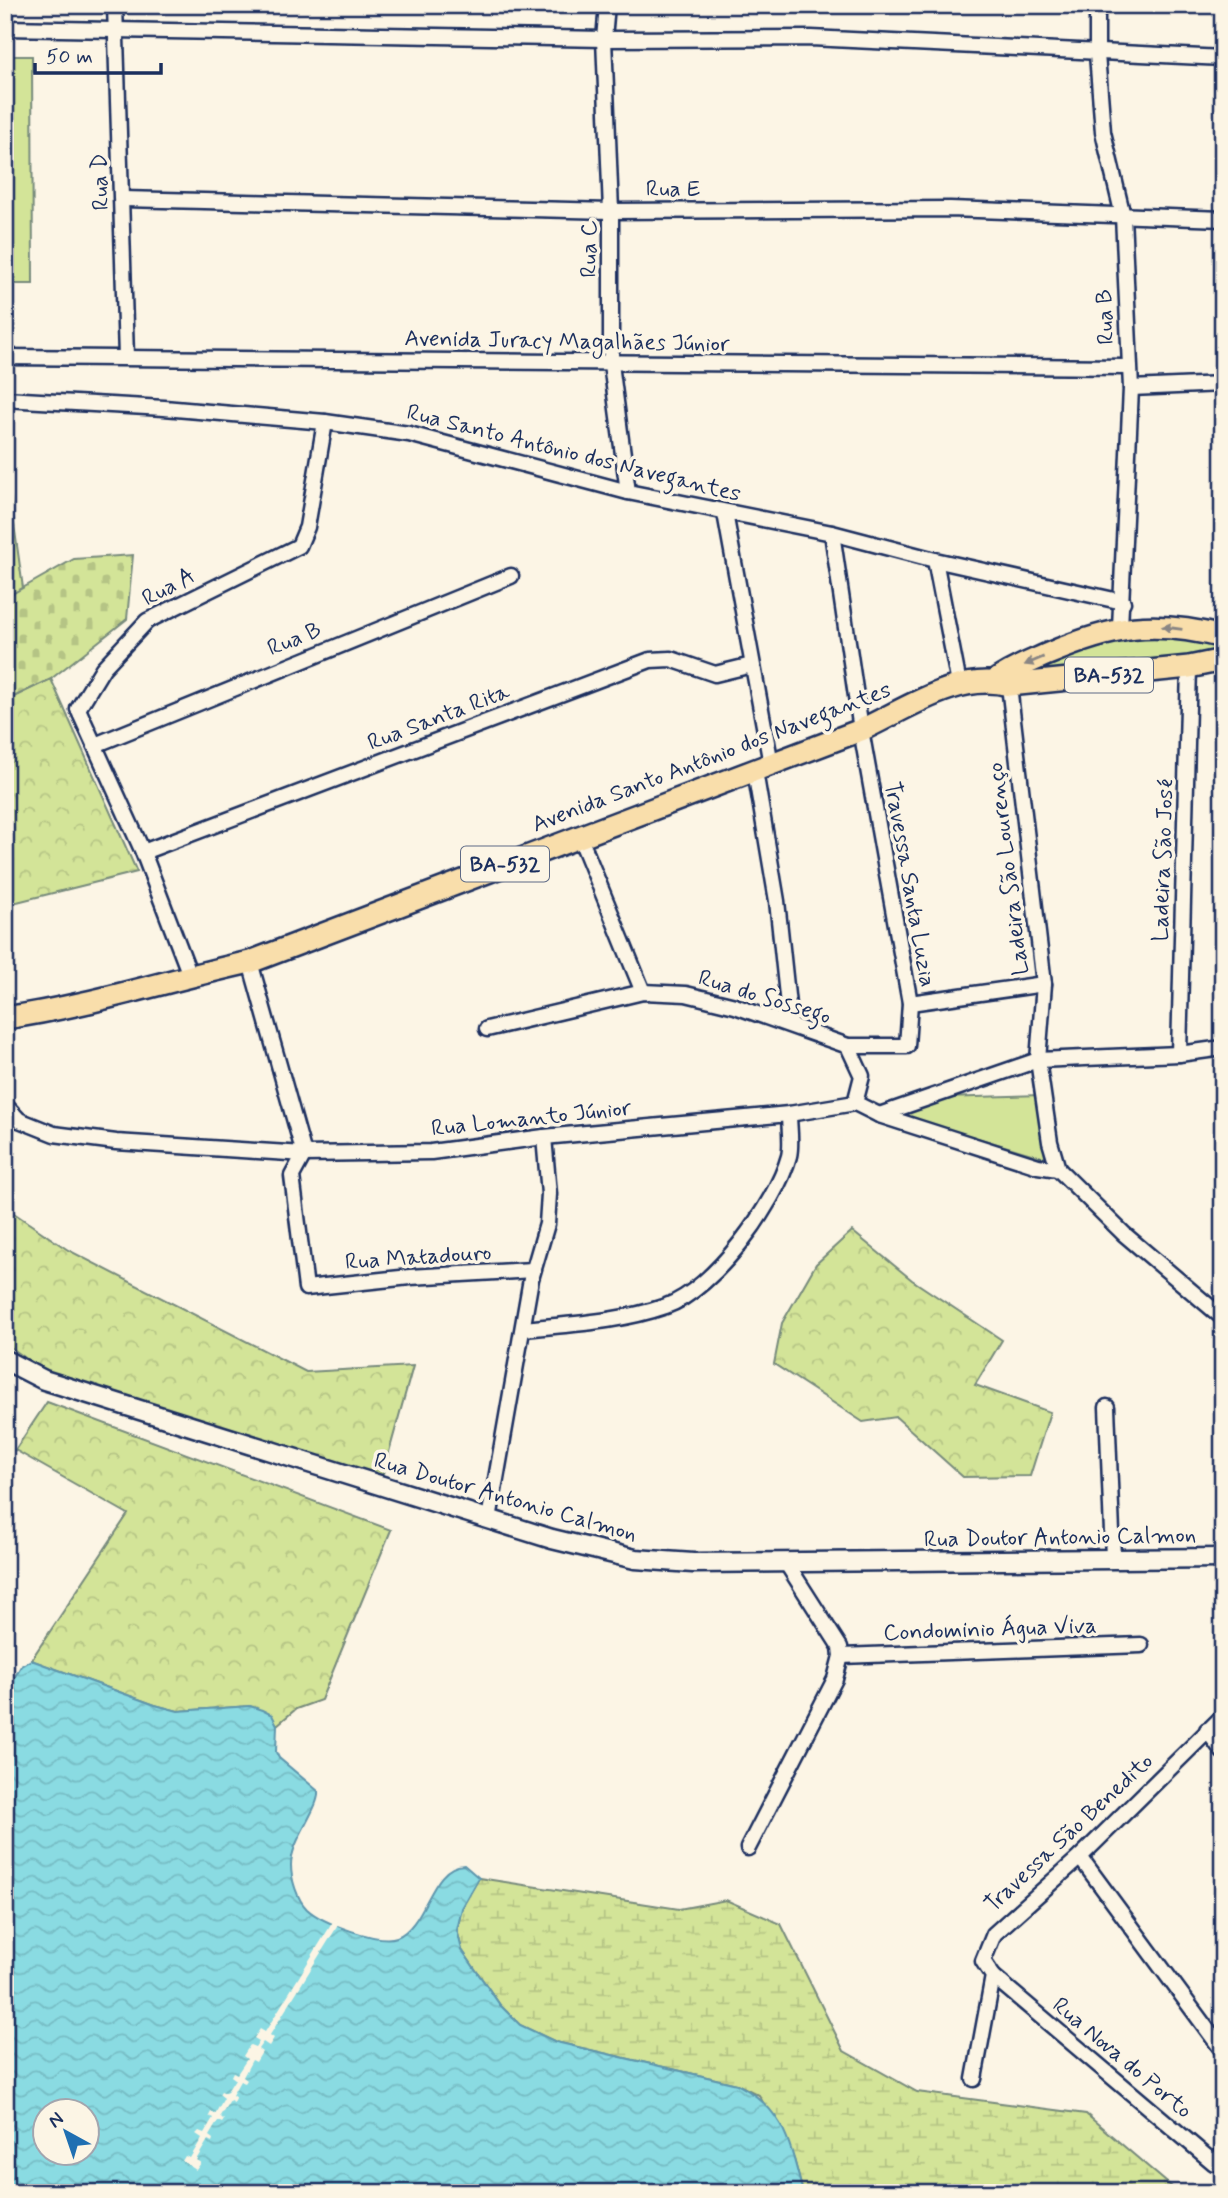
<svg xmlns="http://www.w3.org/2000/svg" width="1228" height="2198" font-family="Mynerve,sans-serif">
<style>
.grass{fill:url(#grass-tufts);stroke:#778a7b;stroke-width:2}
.forest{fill:url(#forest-crowns);stroke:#778a7b;stroke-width:2}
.wetland{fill:url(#wetland-marsh);stroke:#778a7b;stroke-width:2}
.cemetery{fill:url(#cemetery-stones);stroke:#778a7b;stroke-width:2}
.park{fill:#d3e498;stroke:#778a7b;stroke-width:2}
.water{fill:url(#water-waves);stroke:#5e96ad;stroke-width:2;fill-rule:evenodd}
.pier{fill:#fcf5e5}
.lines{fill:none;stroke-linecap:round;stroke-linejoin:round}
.minor-casing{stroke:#1b2f5e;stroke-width:19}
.tertiary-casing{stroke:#1b2f5e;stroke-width:23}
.primary-casing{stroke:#1b2f5e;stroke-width:26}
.minor{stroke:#fcf5e5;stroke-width:14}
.tertiary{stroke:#fcf5e5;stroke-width:18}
.primary{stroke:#f9deab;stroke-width:21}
.oneway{fill:#8a8684}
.labels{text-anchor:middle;stroke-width:7;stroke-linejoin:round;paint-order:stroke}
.shield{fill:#fcf5e5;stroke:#5e6a86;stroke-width:2}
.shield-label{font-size:21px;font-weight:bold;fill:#1b2f5e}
.street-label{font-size:23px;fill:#1b2f5e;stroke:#fcf5e5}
</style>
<defs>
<pattern id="grass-tufts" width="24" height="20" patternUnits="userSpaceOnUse" patternTransform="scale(1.75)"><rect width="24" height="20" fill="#d3e498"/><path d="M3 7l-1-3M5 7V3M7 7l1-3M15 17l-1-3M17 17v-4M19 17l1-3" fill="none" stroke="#b5c485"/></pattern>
<pattern id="forest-crowns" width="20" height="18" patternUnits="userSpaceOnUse" patternTransform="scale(1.75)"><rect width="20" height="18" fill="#d3e498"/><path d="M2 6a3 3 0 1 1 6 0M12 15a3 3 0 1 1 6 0" fill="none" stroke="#b5c485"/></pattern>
<pattern id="wetland-marsh" width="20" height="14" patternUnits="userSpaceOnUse" patternTransform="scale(1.75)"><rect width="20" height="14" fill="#d3e498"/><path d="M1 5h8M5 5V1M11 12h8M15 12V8" fill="none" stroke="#b5c485"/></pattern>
<pattern id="cemetery-stones" width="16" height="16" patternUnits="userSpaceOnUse" patternTransform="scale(1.75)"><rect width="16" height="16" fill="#d3e498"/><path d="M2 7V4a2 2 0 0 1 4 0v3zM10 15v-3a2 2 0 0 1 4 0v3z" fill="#b5c485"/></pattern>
<pattern id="water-waves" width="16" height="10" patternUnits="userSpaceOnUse" patternTransform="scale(1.75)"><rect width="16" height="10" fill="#8adbe2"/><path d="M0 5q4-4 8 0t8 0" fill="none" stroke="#76bcc4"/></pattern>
</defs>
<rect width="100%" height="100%" fill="#fcf5e5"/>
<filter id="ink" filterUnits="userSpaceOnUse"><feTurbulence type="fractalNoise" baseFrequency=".0143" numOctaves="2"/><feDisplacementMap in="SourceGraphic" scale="14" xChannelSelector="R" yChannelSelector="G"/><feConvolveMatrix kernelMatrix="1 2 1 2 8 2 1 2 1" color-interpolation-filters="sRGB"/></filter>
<g filter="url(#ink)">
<polygon class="grass" points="5,460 23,588 5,598"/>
<g class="forest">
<polygon points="51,679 137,872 5,905 5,701"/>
<polygon points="5,1207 68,1250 306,1372 413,1366 382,1477 43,1371 5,1343"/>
<polygon points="852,1231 912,1280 1002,1340 975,1385 1050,1412 1030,1476 963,1477 896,1417 863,1422 774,1364 782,1323 816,1264"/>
<polygon points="47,1402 391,1530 321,1700 296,1709 277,1725 271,1715 250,1706 178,1711 155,1705 31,1660 128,1514 15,1450"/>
</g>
<polygon class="wetland" points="479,1878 679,1909 726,1900 781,1924 844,2051 917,2092 1086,2114 1179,2193 803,2193 794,2159 759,2095 737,2084 556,2042 520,2025 500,2005 462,1950 457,1930 462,1907"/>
<polygon class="cemetery" points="133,555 127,619 51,679 5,701 5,598 74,559"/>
<g class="park">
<polygon points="5,56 32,56 33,284 5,284"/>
<polygon points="1120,619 1223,646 1223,656 1029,673"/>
<polygon points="1041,1095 1045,1158 899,1115 943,1098"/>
</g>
<path class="water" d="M31,1660l124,45 23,6 72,-5 12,4 10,5 5,10 -1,27 3,6 39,33c2,17 -27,49 -27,74 0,14 6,34 16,44 15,14 72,35 90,28 30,-12 33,-71 67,-72l15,13 -17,30 -5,22 5,20 38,55 20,20 36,17 181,42c48,25 53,60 66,109h-798v-499l16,-28zM46,2110h42v42h-42z"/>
<polygon class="pier" points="334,1920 340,1922 270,2035 274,2038 269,2046 263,2042 258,2049 262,2052 256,2062 252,2060 243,2077 247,2080 245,2083 240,2081 232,2095 236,2098 234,2102 230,2100 220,2116 224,2120 222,2123 218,2121 209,2136 213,2139 212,2142 208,2140 196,2160 201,2163 196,2170 182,2161 185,2156 190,2158 202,2138 196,2134 199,2131 204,2133 213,2118 209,2116 211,2112 215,2114 224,2098 219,2094 221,2091 226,2093 235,2079 231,2076 233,2072 237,2074 247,2059 243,2056 250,2045 255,2047 259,2041 254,2038 260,2029 265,2032"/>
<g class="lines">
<g class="minor-casing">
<g id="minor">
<polyline points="115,5 126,357"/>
<polyline points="607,5 604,39 611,211 611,364 628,492"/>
<polyline points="1097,5 1097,54 1103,132 1123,216 1131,388 1120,628"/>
<polyline points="5,28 604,39 811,38 1223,58"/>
<polyline points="123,199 611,211 950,209 1223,219"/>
<polyline points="5,357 1129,367"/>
<polyline points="1131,388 1223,384"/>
<polyline points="5,399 164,408 325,422 409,434 628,492 832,533 935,560 1123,602"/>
<polyline points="725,513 771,764"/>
<polyline points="935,560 959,684"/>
<polyline points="1008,677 1044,984 1038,1060 1050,1142 1058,1169 1124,1234 1223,1318"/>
<polyline points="95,745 511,576"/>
<polyline points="755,771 777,901 790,1024"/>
<polyline points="579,835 643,992"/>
<polyline points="143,852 650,660 671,659 715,674 752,665"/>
<polyline points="250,962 304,1154 292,1176 306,1288 410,1277 533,1270"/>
<polyline points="190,975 143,852 78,709 103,668 147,621 299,546 307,527 325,422"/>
<polyline points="910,1003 1044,984"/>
<polyline points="487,1029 643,992 686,994 735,1006 848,1046 907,1046 910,1003 861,730 832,533"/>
<polyline points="848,1046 862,1076 855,1103"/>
<polyline points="1179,1054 1189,667"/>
<polyline points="5,1105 19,1120 54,1134 116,1142 304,1154 431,1152 544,1137 789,1114 855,1103 879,1115 1038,1166 1058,1169"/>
<polyline points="879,1115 1038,1060 1179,1054 1223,1048"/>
<path d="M524,1329c48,-5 96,-7 142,-23 47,-16 110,-102 123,-150 3,-12 0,-29 0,-42"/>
<polyline points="1107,1407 1113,1558"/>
<polyline points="489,1519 531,1279 547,1224 549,1194 544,1137"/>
<polyline points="841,1656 1141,1645"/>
<polyline points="1207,1730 1223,1752"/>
<polyline points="748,1848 835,1679 841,1656 840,1647 787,1564"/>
<polyline points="1080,1857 1223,2051"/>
<polyline points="993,1976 1214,2163 1223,2153"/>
<polyline points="974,2079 993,1976 983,1961 994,1934 1080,1857 1223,1716"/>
</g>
</g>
<g class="tertiary-casing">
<polyline id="tertiary" points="5,1360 44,1380 552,1539 635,1559 693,1563 1223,1558"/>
</g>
<g class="primary-casing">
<g id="primary">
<path d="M995,681c16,-12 35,-19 53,-27 66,-28 105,-35 175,-17"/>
<path d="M5,1018c84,-12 163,-38 245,-56l611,-232c44,-20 98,-59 148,-45l180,-18 34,-7"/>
</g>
</g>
<use href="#minor" class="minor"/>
<use href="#tertiary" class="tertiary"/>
<use href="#primary" class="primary"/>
</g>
<defs><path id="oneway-solid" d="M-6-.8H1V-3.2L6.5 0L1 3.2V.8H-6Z" transform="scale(1.75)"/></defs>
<g class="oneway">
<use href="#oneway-solid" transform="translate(1172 628) rotate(-172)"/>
<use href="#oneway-solid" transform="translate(1034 661) rotate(157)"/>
</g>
</g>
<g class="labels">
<g class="shield">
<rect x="1065" y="657.5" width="88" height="35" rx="5"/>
<rect x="461" y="846.5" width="88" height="35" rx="5"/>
</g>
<g class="shield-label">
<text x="1109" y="682">BA-532</text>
<text x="505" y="871">BA-532</text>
</g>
<g class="street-label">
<text transform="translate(99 182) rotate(-92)" y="8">Rua D</text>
<text x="673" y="196">Rua E</text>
<text transform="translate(588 249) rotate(-90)" y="8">Rua C</text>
<text transform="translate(1104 317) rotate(-92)" y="8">Rua B</text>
<text transform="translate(567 340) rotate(1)" y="8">Avenida Juracy Magalhães Júnior</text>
<text transform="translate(574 452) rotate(14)" y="8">Rua Santo Antônio dos Navegantes</text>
<text transform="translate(168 586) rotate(-28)" y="8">Rua A</text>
<text transform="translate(294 638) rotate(-22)" y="8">Rua B</text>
<text transform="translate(438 716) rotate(-21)" y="8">Rua Santa Rita</text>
<text transform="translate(711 756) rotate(-21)" y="8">Avenida Santo Antônio dos Navegantes</text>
<text transform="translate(1162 860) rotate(-88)" y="8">Ladeira São José</text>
<text transform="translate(1007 869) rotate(-97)" y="8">Ladeira São Lourenço</text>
<text transform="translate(911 884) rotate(80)" y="8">Travessa Santa Luzia</text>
<text transform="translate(765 996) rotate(17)" y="8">Rua do Sossego</text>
<text transform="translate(531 1117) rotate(-6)" y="8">Rua Lomanto Júnior</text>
<text transform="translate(418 1256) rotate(-4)" y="8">Rua Matadouro</text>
<text transform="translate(506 1496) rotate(16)" y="8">Rua Doutor Antonio Calmon</text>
<text transform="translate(1060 1536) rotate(-1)" y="8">Rua Doutor Antonio Calmon</text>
<text transform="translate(990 1628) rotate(-2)" y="8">Condominio Água Viva</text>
<text transform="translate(1068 1832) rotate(-43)" y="8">Travessa São Benedito</text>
<text transform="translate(1123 2057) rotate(40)" y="8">Rua Nova do Porto</text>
</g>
</g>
<rect width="1228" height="2198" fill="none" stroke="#fcf5e5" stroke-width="28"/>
<rect x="14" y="14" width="1200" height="2170" fill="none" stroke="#1b2f5e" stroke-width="2.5" filter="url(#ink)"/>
<g transform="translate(66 2132) rotate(320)"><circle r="33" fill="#fcf5e5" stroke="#a2a6af" stroke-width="2"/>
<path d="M0-5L12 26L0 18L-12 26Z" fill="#1f6fb2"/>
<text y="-10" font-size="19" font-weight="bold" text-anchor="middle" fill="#1b2f5e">N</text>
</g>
<path d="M35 63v10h126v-10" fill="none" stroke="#1b2f5e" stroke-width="3.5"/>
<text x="46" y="63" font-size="21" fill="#1b2f5e" stroke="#fcf5e5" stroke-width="5" paint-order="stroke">50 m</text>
</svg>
